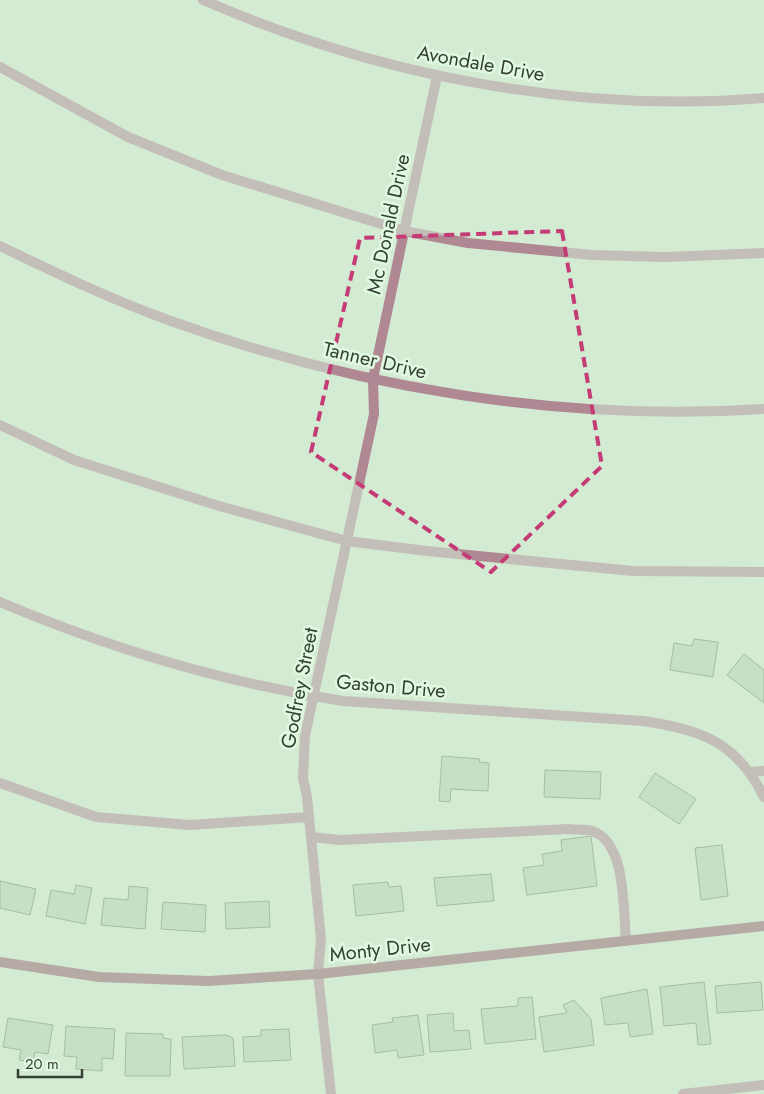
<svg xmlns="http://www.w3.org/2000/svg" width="764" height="1094" font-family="Jost,sans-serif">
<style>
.building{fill:#b5d2b5;stroke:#6f846e}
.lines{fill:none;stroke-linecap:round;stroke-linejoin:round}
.lane{stroke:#af8894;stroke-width:10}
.street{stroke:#af8894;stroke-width:10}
.secondary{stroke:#935c6e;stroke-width:10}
.marked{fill:none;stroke:#c43b75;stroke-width:4;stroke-dasharray:10 6;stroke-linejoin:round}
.labels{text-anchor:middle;stroke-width:5;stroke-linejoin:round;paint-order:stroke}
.street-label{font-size:20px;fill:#364036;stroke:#e1f9e0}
</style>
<rect width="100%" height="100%" fill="#d4ebd3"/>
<g class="building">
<polygon points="694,639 718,642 713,677 670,670 674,643 692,646"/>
<polygon points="744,654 764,670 764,703 727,675"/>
<polygon points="442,756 480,759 479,762 489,763 488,791 451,789 450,802 439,801"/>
<polygon points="545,770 601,772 600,799 544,797"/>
<polygon points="655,773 696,799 679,824 639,797"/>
<polygon points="591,836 597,886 527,895 523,868 544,865 542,854 562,851 561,840"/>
<polygon points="722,845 728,896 701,900 695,848"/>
<polygon points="491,874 494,901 437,906 434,878"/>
<polygon points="0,881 36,889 30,915 0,908"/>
<polygon points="388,882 389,887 401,886 404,911 356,916 353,885"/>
<polygon points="76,885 92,888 85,924 46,916 51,890 74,894"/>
<polygon points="129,886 148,888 145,929 101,925 104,898 128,900"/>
<polygon points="269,901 270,927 226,929 225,903"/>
<polygon points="163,902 206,905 205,932 161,929"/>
<polygon points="704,982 711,1044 698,1045 696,1023 664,1026 660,987"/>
<polygon points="761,982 763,1010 717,1013 715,986"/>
<polygon points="647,989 653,1034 630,1037 628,1023 605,1025 601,998"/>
<polygon points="532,997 536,1039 485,1044 481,1009 518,1006 518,998"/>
<polygon points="574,1000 591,1019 594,1045 544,1052 539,1017 567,1013 563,1005"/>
<polygon points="453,1013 454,1031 469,1030 471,1049 430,1052 427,1015"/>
<polygon points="418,1015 424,1055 398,1058 397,1050 375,1053 372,1025 393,1022 392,1018"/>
<polygon points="8,1018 53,1025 48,1054 35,1052 33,1062 19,1060 21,1050 3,1047"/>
<polygon points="66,1026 115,1029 113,1059 102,1058 102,1071 76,1069 77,1057 64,1056"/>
<polygon points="289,1029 291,1060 244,1062 243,1037 261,1036 261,1030"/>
<polygon points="126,1033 163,1034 163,1038 171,1039 170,1076 125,1076"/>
<polygon points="226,1035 233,1038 235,1066 184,1069 182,1037"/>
</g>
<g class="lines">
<g class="lane">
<polyline points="0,67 128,137 222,175 404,231 468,243 592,255 665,257 764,253"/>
<polyline points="0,425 74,460 219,506 347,541 427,551 633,571 764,572"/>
<polyline points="750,772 764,771"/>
<polyline points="0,783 96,817 190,825 309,817"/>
<path d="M311,837l29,3 228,-11c7,1 17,0 24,2 35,11 31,80 34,110"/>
<polyline points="683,1094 764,1085"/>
</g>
<g class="street">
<path d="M203,0c173,75 372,114 561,98"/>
<path d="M0,246c56,27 112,54 171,75 189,68 392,101 593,88"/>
<path d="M0,602c109,46 226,81 343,99l300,20c57,8 94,21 121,76"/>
<polyline points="331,1094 318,974 321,939 307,797 303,778 305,736 374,414 373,379 437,76"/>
</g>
<polyline class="secondary" points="0,962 99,977 208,981 318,974 764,926"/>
</g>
<path d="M0 0H764V1094H0ZM562,231l40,235 -111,106 -180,-120 49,-214z" fill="#d4ebd3" fill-opacity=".55" fill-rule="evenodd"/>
<path class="marked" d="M562,231l40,235 -111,106 -180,-120 49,-214z"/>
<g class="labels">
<g class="street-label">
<text transform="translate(481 63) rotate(10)" y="7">Avondale Drive</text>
<text transform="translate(388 224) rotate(-78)" y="7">Mc Donald Drive</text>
<text transform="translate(375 360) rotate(13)" y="7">Tanner Drive</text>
<text transform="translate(391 686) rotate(5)" y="7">Gaston Drive</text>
<text transform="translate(299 688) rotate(-79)" y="7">Godfrey Street</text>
<text transform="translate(380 949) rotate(-6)" y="7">Monty Drive</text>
</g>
</g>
<path d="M18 1069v8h64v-8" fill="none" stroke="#364036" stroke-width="2.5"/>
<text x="25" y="1069" font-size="15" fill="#364036" stroke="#e1f9e0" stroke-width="4" paint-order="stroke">20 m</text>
</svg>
